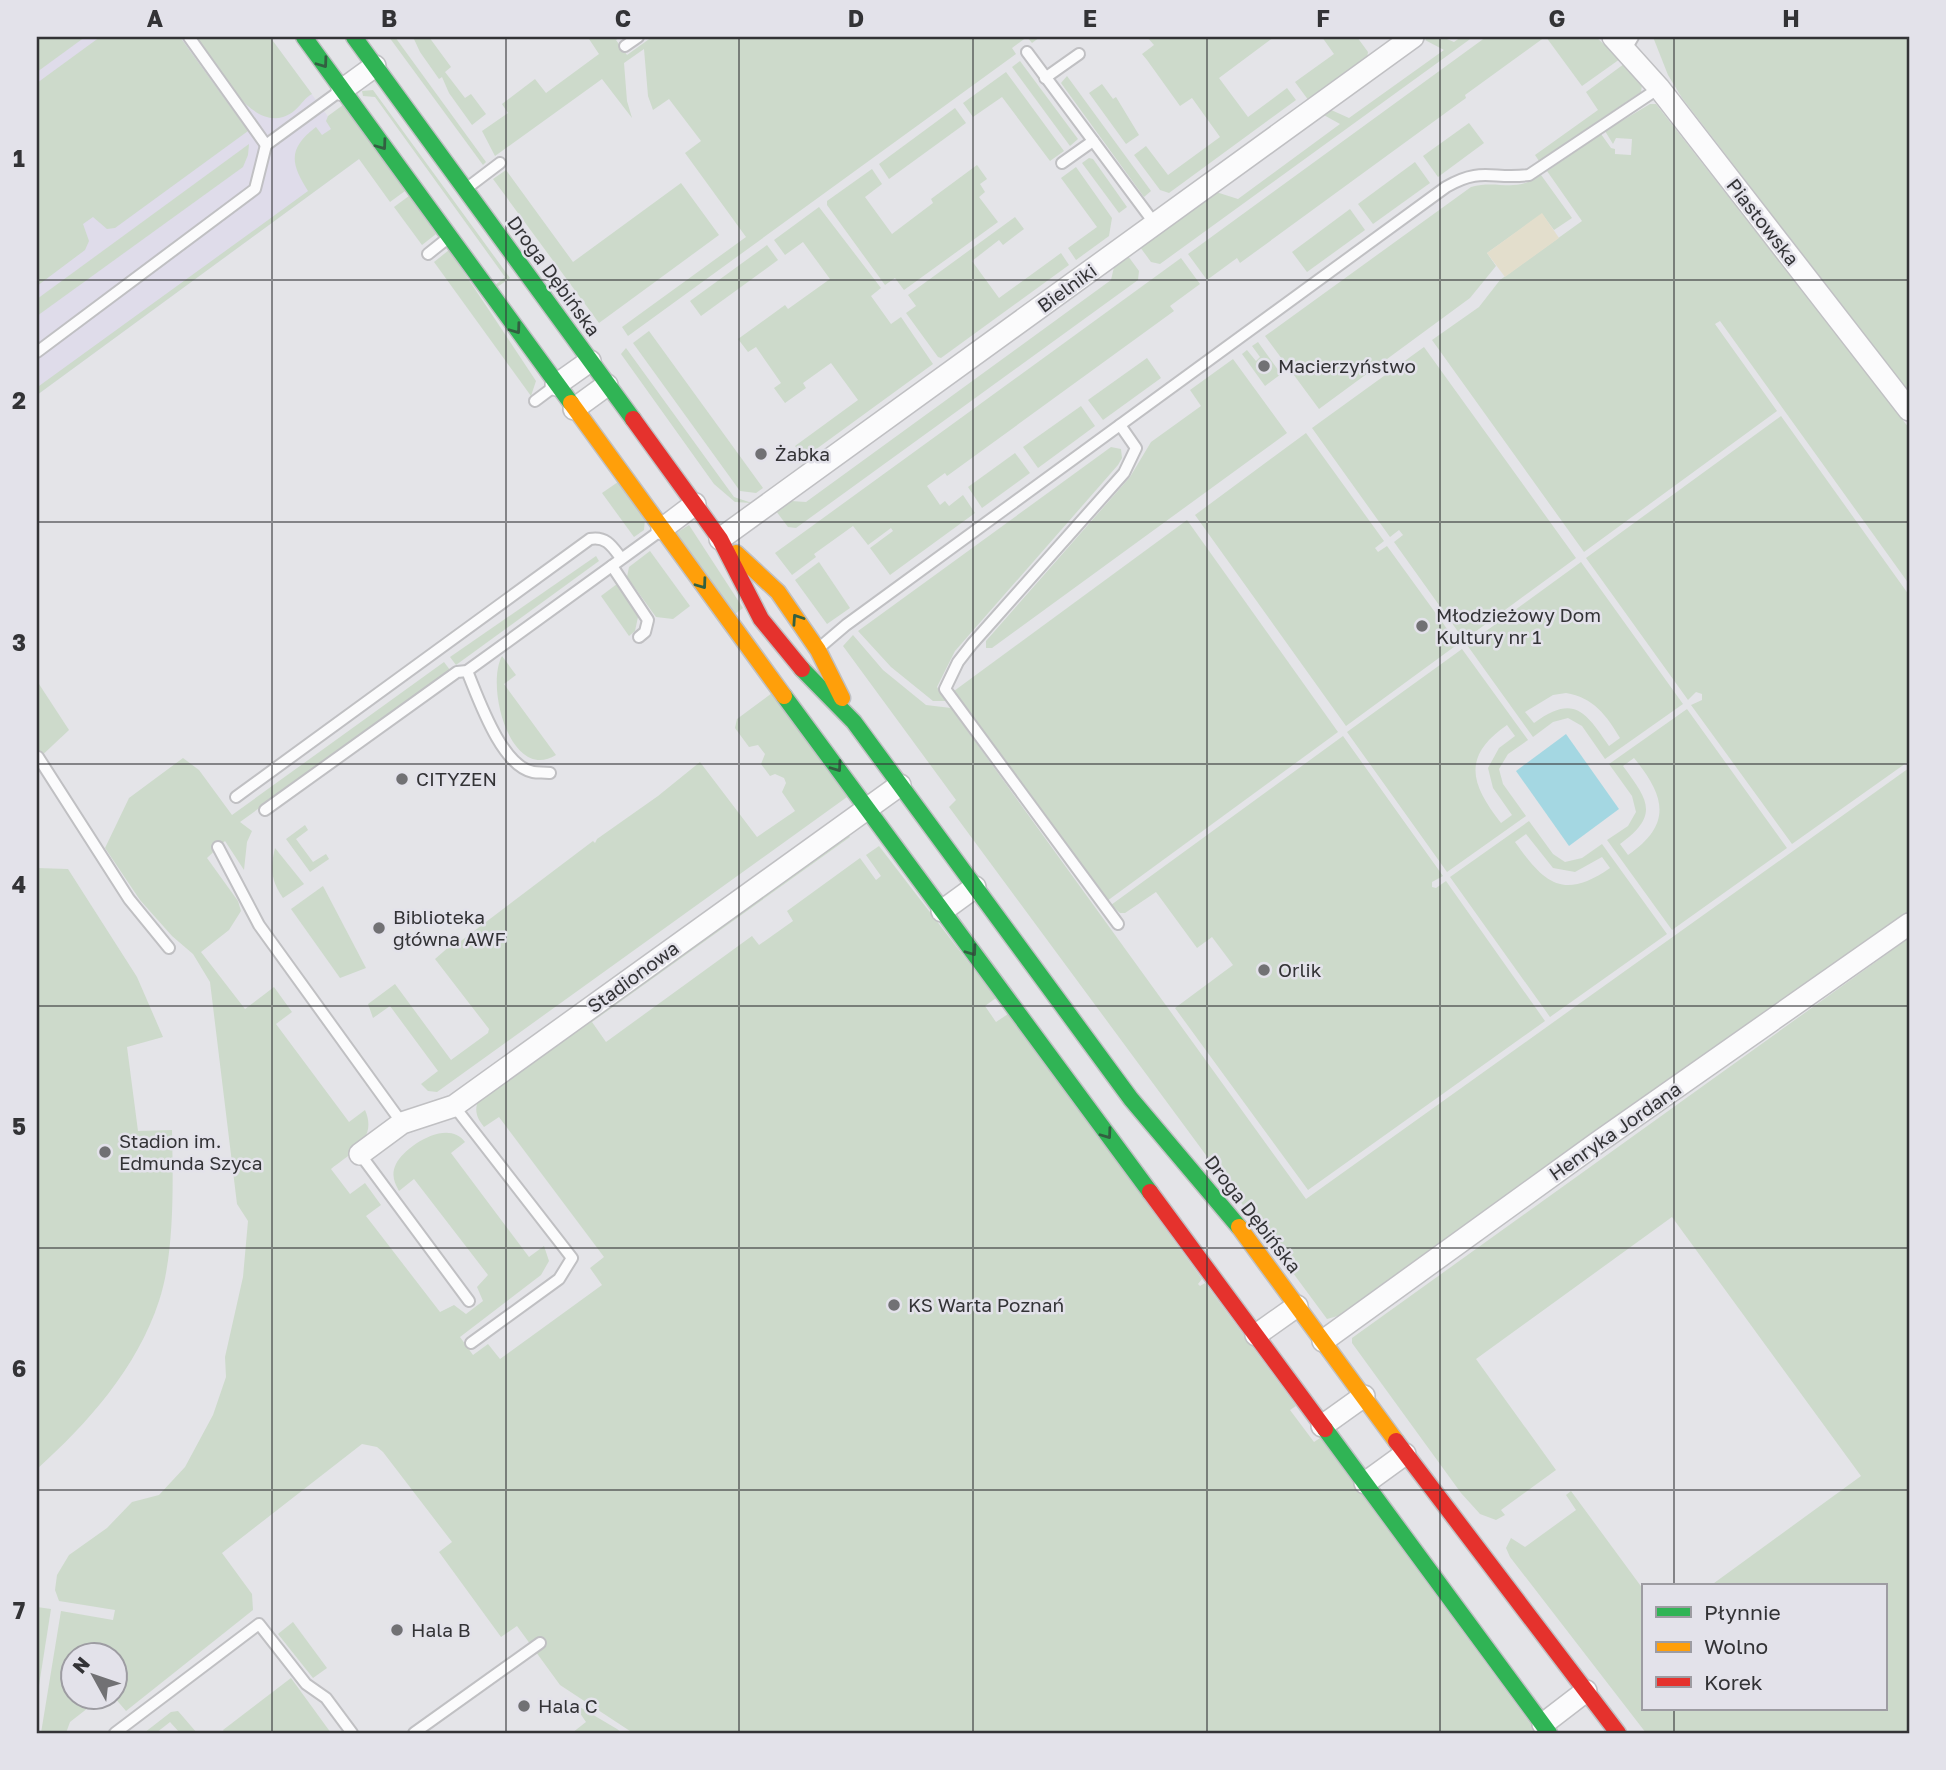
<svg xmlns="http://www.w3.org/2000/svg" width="1946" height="1770" font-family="'Golos Text',sans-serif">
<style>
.education{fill:#dfdcea}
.green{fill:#cddacb;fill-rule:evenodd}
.sand{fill:#e3decc}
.water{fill:#a4d7e2}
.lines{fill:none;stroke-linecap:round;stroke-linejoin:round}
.lane-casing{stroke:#c0c0c3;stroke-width:14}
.street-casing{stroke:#c0c0c3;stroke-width:24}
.fast-casing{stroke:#c0c0c3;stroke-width:19}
.slow-casing{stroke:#c0c0c3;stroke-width:19}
.jam-casing{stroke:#c0c0c3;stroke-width:19}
.lane{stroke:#fbfbfc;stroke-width:10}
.street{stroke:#fbfbfc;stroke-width:21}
.fast{stroke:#30b455;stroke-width:16}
.slow{stroke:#ff9f0a;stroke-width:16}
.jam{stroke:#e5322d;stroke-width:16}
.oneway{stroke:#326041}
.grid{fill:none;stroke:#333336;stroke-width:2;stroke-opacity:0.55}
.poi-dot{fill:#717174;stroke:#e3e2ea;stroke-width:2.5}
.labels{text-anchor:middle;stroke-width:5;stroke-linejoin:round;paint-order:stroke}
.street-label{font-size:19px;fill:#333336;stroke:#e3e2ea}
.poi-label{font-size:19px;fill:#333336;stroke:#e3e2ea;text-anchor:start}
.neatline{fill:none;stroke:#333336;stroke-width:2.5}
.grid-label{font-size:23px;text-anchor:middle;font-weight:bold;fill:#333336}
</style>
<rect width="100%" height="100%" fill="#e4e4e8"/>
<polygon class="education" points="37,37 270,37 359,159 37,395"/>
<g class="green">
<polygon points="37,37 85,37 37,72"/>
<polygon points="100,37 180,37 248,131 115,228 107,229 93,217 83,224 89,241 85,250 37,286 37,83"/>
<path d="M196,37h74l42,57c-12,7 -13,18 -29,23 -36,11 -69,-56 -87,-80z"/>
<polygon points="389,37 395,37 486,162 483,165"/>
<polygon points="413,37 429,37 451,67 445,72 465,98 471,94 486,114 472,125 449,93 442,77 439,79 420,52"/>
<polygon points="592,37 620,37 616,40 627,55 652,37 1040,37 1032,43 1027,37 1012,48 1016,54 628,336 622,327 746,237 685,153 701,141 669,99 653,110 648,96 644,49 624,63 627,101 632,118 602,79 495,156 482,131 508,113 502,104 535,79 546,93 599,54 589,39"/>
<polygon points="1147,37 1274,37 1219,78 1248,117 1287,88 1296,100 1169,193 1160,190 1134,155 1146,146 1168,175 1220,137 1192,98 1180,106 1147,60 1142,54 1154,45"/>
<polygon points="1322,37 1357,37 1368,52 1367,58 1309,101 1295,82 1334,54"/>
<polygon points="1429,37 1442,37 1454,42 1461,37 1473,37 1160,264 1151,262 1140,247 1216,192 1238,199 1340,124 1322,114 1329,109 1349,118 1444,50 1425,40"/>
<polygon points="1486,37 1545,37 1465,95 1466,98 1240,263 1237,258 1207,280 1188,254"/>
<polygon points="1546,37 1596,37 1620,59 1582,86"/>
<polygon points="1653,37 1909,37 1909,392 1682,98 1668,75"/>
<polygon points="1020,61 1078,139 1070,146 1012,67"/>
<polygon points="1624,64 1642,85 1641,92 1539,161 1535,155 1598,110 1586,92"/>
<polygon points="1006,72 1064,151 1050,161 1002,97 973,117 963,103"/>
<polygon points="1067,76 1151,191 1144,197 1061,83"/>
<polygon points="1102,84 1113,99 1116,97 1139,135 1126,144 1089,93"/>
<polygon points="373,90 510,278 496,288 494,286 505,277 375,97 363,96 362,91"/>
<polygon points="1650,104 1656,104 1909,428 1909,584 1720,321 1715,324 1777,411 1584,552 1432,340 1479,307 1500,280 1582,221 1547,171 1601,134 1611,148 1615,149 1615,154 1631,155 1632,139 1616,138 1613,144 1605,131"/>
<path d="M343,105l62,86 -15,11 -31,-43 -322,236v-10l2,1 269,-195c-17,-27 -21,-42 8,-64l6,8 9,-6 -5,-8 2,-5z"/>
<polygon points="955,108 966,123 889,179 879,164"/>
<polygon points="1469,123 1484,143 1438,177 1423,156"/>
<polygon points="249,144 248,155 243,167 37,316 37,299"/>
<polygon points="1089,158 1093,159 1127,207 1119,213 1082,163"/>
<polygon points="1415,162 1430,183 1373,224 1358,204"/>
<polygon points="977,165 987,179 980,184 985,192 979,197 998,222 904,290 895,278 885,285 827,205 827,201 872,169 882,184 865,197 892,234 933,203 931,199"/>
<polygon points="1076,167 1112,218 1109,236 1076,260 1068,248 1097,227 1061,178"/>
<polygon points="506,170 573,262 681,183 719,235 599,323 493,179"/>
<path d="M1541,175l31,43 -18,12 -12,-16 -55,39 9,13 -26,32 -151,111 -54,-73 206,-149c28,-8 43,7 70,-12z"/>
<polygon points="409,196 436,234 422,245 394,207"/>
<polygon points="819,207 881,288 871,296 891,324 901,317 933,364 804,458 795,446 858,400 831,363 803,383 806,388 785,403 774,388 781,383 756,347 748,352 738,339 785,305 788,309 830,279 803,242 785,255 774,240"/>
<polygon points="1350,209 1365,230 1307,272 1292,252"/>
<polygon points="1015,217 1024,229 1003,245 999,240 972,261 999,298 1061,253 1069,265 941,358 938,357 906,313 916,306 908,295"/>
<polygon points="767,245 778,260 701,316 690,301"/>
<polygon points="449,250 536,381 531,396 434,262"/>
<polygon points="1128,256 1139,271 1138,280 796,528 788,527 776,511 791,501 806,502 1111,280 1114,267"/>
<polygon points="1181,258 1200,284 1170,306 1174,311 947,476 945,473 927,486 940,505 945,501 949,506 963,495 975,513 890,575 870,548 893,531 891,528 868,545 853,526 814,554 816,557 792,575 775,553"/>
<polygon points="649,331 763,488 756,493 740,491 633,343"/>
<polygon points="1258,342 1281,374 1265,386 1242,354 1247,350 1256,361 1260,357 1252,346"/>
<polygon points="1424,347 1576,558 1464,640 1394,542 1403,535 1399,530 1390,537 1312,428"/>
<polygon points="626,348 734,497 752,503 735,502 714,484 621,354"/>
<polygon points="1147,358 1161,378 1103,420 1088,400"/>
<polygon points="1233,359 1287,433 992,648 986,648 986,641 1130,477 1151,442 1201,406 1190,390"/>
<polygon points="1081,406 1095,426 1038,468 1023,447"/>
<polygon points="1781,416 1909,595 1909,761 1792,844 1691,705 1702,700 1702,694 1696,692 1688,700 1586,558"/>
<polygon points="1306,433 1384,541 1375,548 1378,552 1387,546 1458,644 1346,726 1195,515"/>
<polygon points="1111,447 1121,449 1122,458 1118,465 955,651 937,687 946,701 933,701 891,667 858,631"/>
<polygon points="1015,453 1030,473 982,508 968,487"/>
<polygon points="618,482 645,519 644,530 634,537 602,493"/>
<polygon points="1187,520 1338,732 1107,901 954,691"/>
<polygon points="689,525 743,608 735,614 676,533"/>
<polygon points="650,551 690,606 673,619 656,617 627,577 629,567"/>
<polygon points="596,556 599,561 456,665 450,657"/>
<polygon points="819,562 850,608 827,624 795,580"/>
<path d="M1581,562l102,142 -78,55 -23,-33 -14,-8 -15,4 -20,15 -66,-92zM1566,693c27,4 41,23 54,45l-11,8c-24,-35 -35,-52 -75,-23l-9,-11 28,-17z"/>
<polygon points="617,584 638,617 635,631 629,636 601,596"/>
<polygon points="853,635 883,670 926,705 951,708 1306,1199 1909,768 1909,912 1345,1314 1327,1319 949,807 956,800 843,646"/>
<path d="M1462,649l66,91 -20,14 -9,15 4,15 23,32 -79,56 -100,-140zM1507,725l8,11 -16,12 -11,20 5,20 19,27 -11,8c-30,-39 -40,-66 6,-98z"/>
<path d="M502,656l14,19 -12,9 52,71c-45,28 -71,-68 -54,-99z"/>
<path d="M444,662l6,8 -210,152 12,9 -5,11 -3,28 -19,-29 -18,17 31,43 3,10 -12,19 -28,22 44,57 29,-22 18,25 -16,12 73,98 16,-12c13,29 -14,43 -34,59l19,25 15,-11 16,22 -15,11 74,96 14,-7 12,9 17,-13 -6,-14 11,-12 -74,-96 -15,12c-5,-9 -8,-17 -3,-27 9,-18 52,-46 69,-22l-14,11 78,104 15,-11 5,15 -8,14 -81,62 13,18 15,-11 12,15 102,-74 -12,-17 14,-11 -105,-140 -15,10c-8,-10 -10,-17 -5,-29l368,-265 3,4 -258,185 14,20 146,-106 7,9 34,-24 -6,-10 73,-53 16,22 5,-4 -15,-21 13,-9 117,152 -11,8 11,16 12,-8 194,265 -4,5 2,2 5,-3 91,123 -6,4 24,32 6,-4 217,295h-904l-73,-48 -43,-59 -16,11 -62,-85 13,-10 -69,-90 -6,-5 -15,-3 -140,109 30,41 1,16 -127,101 -12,-14 2,-43h-42v42l28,1 -32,25 -4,11h-25l20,-122 52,9 2,-10 -56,-9 -4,-11 2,-15 12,-20 38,-27 25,-26 27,-7 26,-28 28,-52 13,-38 -1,-20 18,-80 5,-56 -11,-17 -27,-222 -17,-28 -21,-18 -32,-36 -35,-52 24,-50 54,-40 16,12 33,45z"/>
<polygon points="37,681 69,730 37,760"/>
<polygon points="772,693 847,797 437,1092 428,1091 421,1084 438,1071 390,1006 373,1018 368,1004 395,984 451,1060 488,1033 489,1029 435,959 451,945 453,947 593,841 595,843 597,839 658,796 700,762 757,837 795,811 782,792 786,783 784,778 775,774 770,776 761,764 765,754 758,745 749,747 735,728 737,719"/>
<path d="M1687,709l100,139 -115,82 -65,-90 21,-14 8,-14 -4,-16 -23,-32zM1634,758c31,38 39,66 -6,97l-8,-11c40,-29 28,-44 3,-78z"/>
<polygon points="1343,736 1443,876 1432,882 1432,887 1436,888 1446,881 1545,1021 1308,1190 1175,1008 1233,965 1212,937 1197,948 1156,892 1125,913 1120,913 1111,905"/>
<path d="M1529,821l24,33 12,8 17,-4 20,-14 65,90 -117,83 -100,-140zM1526,834l27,34 22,4 27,-15 8,11c-47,33 -66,15 -95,-26z"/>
<polygon points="305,825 308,830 296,839 313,862 326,854 329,859 310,872 286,839"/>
<path d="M275,848l29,36 -21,14c-12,-17 -13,-30 -8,-50z"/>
<path d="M37,868l31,1 69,108 26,60 -36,10 11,84 34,-1c1,51 3,123 -13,171 -22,67 -71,122 -122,168z"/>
<polygon points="323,886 366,968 340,978 291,909"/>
<polygon points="1909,938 1909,1733 1646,1733 1510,1557 1506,1548 1511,1538 1525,1547 1576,1510 1566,1495 1571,1491 1643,1589 1643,1709 1885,1709 1885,1586 1710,1586 1861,1476 1672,1217 1476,1359 1556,1470 1501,1510 1505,1515 1496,1520 1480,1514 1461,1493 1352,1343 1352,1338"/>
<polygon points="37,1607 51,1609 37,1698"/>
<polygon points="293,1622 327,1668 313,1678 278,1634"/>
<polygon points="291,1678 331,1733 292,1733 290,1731 225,1733 223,1730"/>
<polygon points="573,1703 617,1729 622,1733 572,1733 586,1722"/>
<polygon points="178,1711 197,1733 180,1733 170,1722 156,1733 144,1733 171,1712"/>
</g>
<polygon class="sand" points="1542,213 1559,238 1505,277 1487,253"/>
<polygon class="water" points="1566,734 1619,809 1569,846 1516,771"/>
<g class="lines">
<g class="lane-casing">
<g id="lane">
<polyline points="189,37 266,145"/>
<polyline points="625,46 638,37"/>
<polyline points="1626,49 1633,37"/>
<polyline points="1027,52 1155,224"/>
<polyline points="1045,78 1079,54"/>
<polyline points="1062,163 1093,141"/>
<polyline points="467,188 500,163"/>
<polyline points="428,254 448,238"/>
<polyline points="37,352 255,189 266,145 340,91"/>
<polyline points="535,401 555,386"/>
<polyline points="612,566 648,620 645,632 639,637"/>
<path d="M819,648l27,-23 600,-438c36,-21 46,-7 83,-12l130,-87"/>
<path d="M467,671c11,26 34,95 66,101 5,1 11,0 17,1"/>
<polyline points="38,757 129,899 169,948"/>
<path d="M236,797l354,-258c16,-3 22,7 31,19"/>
<polyline points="265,810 457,672 467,671 660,531"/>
<polyline points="218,847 259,925 402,1123"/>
<polyline points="1118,924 945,689 958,662 972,644 1124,473 1136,448 1120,425"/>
<polyline points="454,1106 572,1258 559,1279 471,1343"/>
<polyline points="360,1154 469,1301"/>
<polyline points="115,1733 259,1624 306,1684 326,1698 352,1733"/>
<polyline points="414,1733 540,1643"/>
</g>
</g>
<g class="street-casing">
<g id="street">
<polyline points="1613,37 1659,88 1909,410"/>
<polyline points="342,90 375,66"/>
<polyline points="556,385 590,361"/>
<polyline points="574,409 607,385"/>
<polyline points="662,529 695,504"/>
<polyline points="720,539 1413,37"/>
<polyline points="942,911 975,887"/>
<polyline points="360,1154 402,1123 454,1106 900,785"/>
<polyline points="1256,1335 1297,1306"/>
<polyline points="1323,1341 1597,1143 1909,924"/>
<polyline points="1322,1426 1364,1396"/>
<polyline points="1365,1483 1405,1454"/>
<polyline points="1543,1724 1586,1691"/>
</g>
</g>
<g class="fast-casing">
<g id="fast">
<polyline points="304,37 571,403"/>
<polyline points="354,37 633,419"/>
<polyline points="802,669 854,722 1131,1099 1239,1227"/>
<polyline points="784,696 1150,1192"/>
<polyline points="1325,1429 1549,1733"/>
</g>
</g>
<g class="slow-casing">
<g id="slow">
<polyline points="571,403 784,696"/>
<polyline points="736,553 778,592 818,650 842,698"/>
<polyline points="1239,1227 1396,1441"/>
</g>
</g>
<g class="jam-casing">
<g id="jam">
<polyline points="633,419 720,539 761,619 802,669"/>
<polyline points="1150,1192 1325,1429"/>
<polyline points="1396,1441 1618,1733"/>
</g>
</g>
<use href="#lane" class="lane"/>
<use href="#street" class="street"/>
<use href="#fast" class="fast"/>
<use href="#slow" class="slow"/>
<use href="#jam" class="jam"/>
</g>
<defs><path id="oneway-chevron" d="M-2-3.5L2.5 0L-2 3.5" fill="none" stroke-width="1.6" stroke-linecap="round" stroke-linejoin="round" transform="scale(1.75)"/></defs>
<g class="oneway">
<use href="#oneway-chevron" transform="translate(323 63) rotate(54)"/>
<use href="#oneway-chevron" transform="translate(382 145) rotate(54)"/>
<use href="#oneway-chevron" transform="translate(516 329) rotate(54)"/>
<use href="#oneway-chevron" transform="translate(702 584) rotate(54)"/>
<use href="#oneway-chevron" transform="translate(797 619) rotate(-124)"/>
<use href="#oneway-chevron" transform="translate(837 767) rotate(54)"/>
<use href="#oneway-chevron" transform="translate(972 951) rotate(54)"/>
<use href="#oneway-chevron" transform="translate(1107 1134) rotate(54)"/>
</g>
<path class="grid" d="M272,37v1696M506,37v1696M739,37v1696M973,37v1696M1207,37v1696M1440,37v1696M1674,37v1549M37,280h1872M37,522h1872M37,764h1872M37,1006h1872M37,1248h1872M37,1490h1872M1674,1709v24"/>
<g class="poi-dot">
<circle cx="1264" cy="366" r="7"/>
<circle cx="761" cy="454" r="7"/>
<circle cx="1422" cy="626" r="7"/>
<circle cx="402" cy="779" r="7"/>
<circle cx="379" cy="928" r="7"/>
<circle cx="1264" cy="970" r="7"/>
<circle cx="105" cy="1152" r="7"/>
<circle cx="894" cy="1305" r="7"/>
<circle cx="397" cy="1630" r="7"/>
<circle cx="524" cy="1706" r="7"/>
</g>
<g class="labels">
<g class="street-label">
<text transform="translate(1763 222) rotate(52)" y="7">Piastowska</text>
<text transform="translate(554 276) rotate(54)" y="7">Droga Dębińska</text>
<text transform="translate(1067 288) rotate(-36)" y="7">Bielniki</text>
<text transform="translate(633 977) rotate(-36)" y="7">Stadionowa</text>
<text transform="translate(1615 1131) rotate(-35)" y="7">Henryka Jordana</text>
<text transform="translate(1253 1214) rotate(52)" y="7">Droga Dębińska</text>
</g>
<g class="poi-label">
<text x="1278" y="373">Macierzyństwo</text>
<text x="775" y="461">Żabka</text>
<text x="1436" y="622">Młodzieżowy Dom<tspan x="1436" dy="22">Kultury nr 1</tspan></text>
<text x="416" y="786">CITYZEN</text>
<text x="393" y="924">Biblioteka<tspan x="393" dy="22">główna AWF</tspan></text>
<text x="1278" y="977">Orlik</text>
<text x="119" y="1148">Stadion im.<tspan x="119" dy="22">Edmunda Szyca</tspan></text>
<text x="908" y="1312">KS Warta Poznań</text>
<text x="411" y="1637">Hala B</text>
<text x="538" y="1713">Hala C</text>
</g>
</g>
<rect width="1946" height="1770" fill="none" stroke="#e3e2ea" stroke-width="77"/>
<rect x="1642" y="1584" width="245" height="126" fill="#e3e2ea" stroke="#9d9ca2" stroke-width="2"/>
<rect x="1656" y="1607" width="35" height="10" fill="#30b455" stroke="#9d9ca2" stroke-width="2"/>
<text x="1704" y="1620" font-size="21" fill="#333336">Płynnie</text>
<rect x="1656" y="1642" width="35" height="10" fill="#ff9f0a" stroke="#9d9ca2" stroke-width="2"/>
<text x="1704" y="1654" font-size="21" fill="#333336">Wolno</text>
<rect x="1656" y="1677" width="35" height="10" fill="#e5322d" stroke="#9d9ca2" stroke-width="2"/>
<text x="1704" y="1690" font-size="21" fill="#333336">Korek</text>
<g transform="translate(94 1676) rotate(310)"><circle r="33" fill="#e3e2ea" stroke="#9d9ca2" stroke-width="2"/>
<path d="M0-5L12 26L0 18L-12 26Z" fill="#717174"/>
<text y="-10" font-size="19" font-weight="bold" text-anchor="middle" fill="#333336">N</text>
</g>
<rect x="38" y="38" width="1870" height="1694" class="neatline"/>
<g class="grid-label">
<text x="155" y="27">A</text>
<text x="389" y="27">B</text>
<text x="623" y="27">C</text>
<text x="856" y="27">D</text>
<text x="1090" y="27">E</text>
<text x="1323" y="27">F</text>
<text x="1557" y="27">G</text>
<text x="1791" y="27">H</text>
<text x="19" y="167">1</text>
<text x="19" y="409">2</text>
<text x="19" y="651">3</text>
<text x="19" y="893">4</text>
<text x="19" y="1135">5</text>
<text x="19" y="1377">6</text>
<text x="19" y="1619">7</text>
</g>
</svg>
